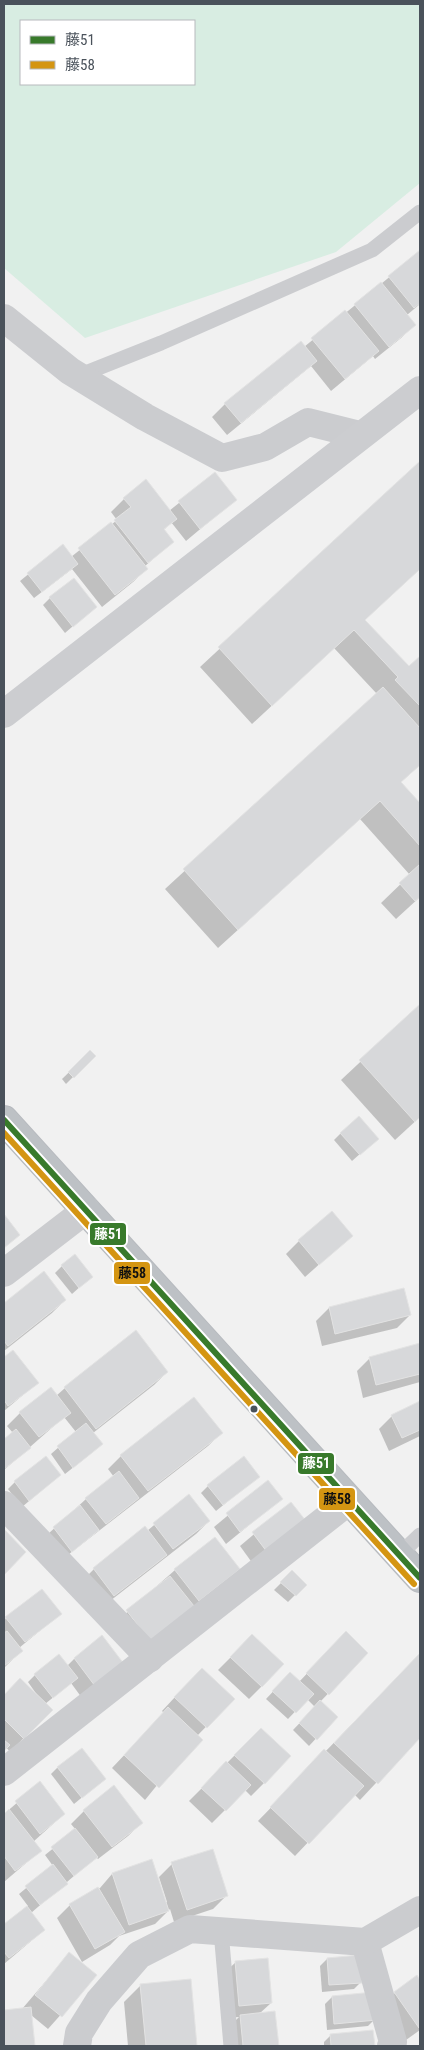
<svg xmlns="http://www.w3.org/2000/svg" width="424" height="2050" font-family="'Roboto Condensed','Noto Sans JP',sans-serif">
<style>
.green{fill:#d8ede2;fill-rule:evenodd}
.shadow{fill:#0003}
.building{fill:#d7d8da;stroke:#e3e3e3}
.lines{fill:none;stroke-linecap:round;stroke-linejoin:round}
.highway-casing{stroke:#b7babf;stroke-width:30}
.lane{stroke:#cbcccf;stroke-width:15}
.street{stroke:#cbcccf;stroke-width:28}
.secondary{stroke:#cccdd0;stroke-width:28}
.highway{stroke:#bdc1c5;stroke-width:28}
.bus-1-casing{stroke:#fff;stroke-width:10}
.bus-2-casing{stroke:#fff;stroke-width:10}
.bus-1{stroke:#387a2b;stroke-width:6}
.bus-2{stroke:#d49512;stroke-width:6}
.bus-dot{fill:#4a525b;stroke:#fff;stroke-width:2}
.line-badge{stroke:#fff;stroke-width:2}
.badge-label{font-size:14px;text-anchor:middle;font-weight:bold;fill:#fff}
.pale-badge-label{font-size:14px;text-anchor:middle;font-weight:bold;fill:#111}
</style>
<rect width="100%" height="100%" fill="#f1f1f1"/>
<path class="green" d="M4,4h416v179l-84,69 -251,86 -81,-70zM21,21h173v63h-173z"/>
<g class="shadow">
<polygon points="420,252 420,304 407,315 414,325 401,338 375,359 373,356 331,391 311,366 227,435 212,417 225,404 304,347"/>
<polygon points="420,463 420,569 364,620 409,668 420,658 420,765 400,783 420,805 420,897 396,919 381,903 410,875 360,819 218,948 165,889 377,694 334,648 252,724 200,667"/>
<polygon points="215,474 235,500 186,541 171,522 163,531 172,542 144,567 146,569 133,582 102,607 72,569 34,598 20,581 63,546 71,557 111,525 117,520 111,512 124,499 169,511"/>
<polygon points="50,598 95,607 65,633 43,605"/>
<polygon points="420,1006 420,1117 395,1140 341,1080"/>
<polygon points="90,1052 94,1056 66,1084 62,1079"/>
<polygon points="341,1133 370,1145 352,1161 334,1140"/>
<polygon points="351,1236 305,1277 286,1254 299,1241"/>
<polygon points="62,1266 91,1277 72,1294 55,1273"/>
<polygon points="44,1273 65,1300 52,1313 4,1351 4,1305"/>
<polygon points="403,1289 410,1315 397,1328 322,1346 316,1321 329,1308"/>
<polygon points="420,1344 420,1382 363,1398 357,1371 370,1358"/>
<polygon points="13,1351 37,1383 4,1411 4,1359"/>
<polygon points="167,1372 154,1385 93,1433 94,1451 65,1474 51,1454 76,1432 64,1417 4,1470 4,1440 13,1433 7,1426 20,1413 56,1396 65,1388"/>
<polygon points="420,1403 420,1436 389,1451 379,1429 392,1416"/>
<polygon points="221,1433 208,1446 64,1558 47,1535 86,1499 114,1477 108,1469 121,1456"/>
<polygon points="60,1475 22,1507 8,1489 15,1482"/>
<polygon points="258,1477 216,1511 201,1493 208,1486"/>
<polygon points="268,1482 281,1499 226,1544 214,1527"/>
<polygon points="189,1496 209,1521 196,1534 101,1608 81,1582 94,1569 145,1528 147,1531"/>
<polygon points="291,1503 305,1521 253,1564 240,1546"/>
<polygon points="215,1539 238,1569 225,1582 136,1653 114,1624 175,1570"/>
<polygon points="292,1572 305,1585 288,1602 274,1590"/>
<polygon points="60,1614 19,1648 21,1651 4,1668 4,1621 6,1618"/>
<polygon points="333,1646 367,1653 320,1702 336,1717 309,1746 293,1730 315,1707 307,1699 288,1719 266,1699 284,1680 299,1682"/>
<polygon points="239,1649 262,1686 249,1699 218,1670"/>
<polygon points="420,1654 420,1736 360,1800 354,1794 295,1856 258,1821"/>
<polygon points="74,1659 122,1664 82,1698 71,1683 45,1704 51,1710 10,1752 6,1747 4,1749 4,1696 20,1680 42,1702 28,1682 35,1675 67,1666"/>
<polygon points="189,1682 233,1699 197,1736 145,1800 112,1768 164,1713 162,1711"/>
<polygon points="261,1729 264,1783 251,1796 245,1790 212,1823 189,1801"/>
<polygon points="58,1767 97,1785 74,1804 51,1774"/>
<polygon points="40,1783 64,1814 33,1842 40,1851 4,1882 4,1814"/>
<polygon points="84,1811 141,1823 128,1836 98,1859 96,1857 31,1913 44,1930 4,1964 4,1925 28,1906 19,1894 53,1866 45,1855 76,1830 71,1824"/>
<polygon points="172,1864 226,1896 213,1909 174,1922 170,1909 155,1924 119,1936 110,1945 82,1962 57,1918 70,1905 100,1888 112,1874 165,1903 167,1902 159,1877"/>
<polygon points="69,1954 96,1975 48,2029 31,2015 34,2046 4,2046 4,2011 22,2009"/>
<polygon points="327,1959 361,1982 354,1989 322,1992 320,1966"/>
<polygon points="236,1962 271,2003 259,2014 274,2012 278,2046 229,2046 227,2029 239,2017 226,2018 222,1975"/>
<polygon points="417,1977 420,1982 420,2030 406,2040 382,2006 395,1993"/>
<polygon points="190,1980 196,2046 128,2046 124,2002 141,1985"/>
<polygon points="332,1997 375,2019 368,2026 327,2030 325,2004"/>
<polygon points="372,2031 374,2046 324,2046 324,2042 331,2035"/>
</g>
<g class="building">
<polygon points="420,250 420,303 414,308 388,276"/>
<polygon points="381,282 416,325 389,347 354,304"/>
<polygon points="345,310 379,351 345,379 311,338"/>
<polygon points="301,341 317,361 241,423 224,403"/>
<polygon points="420,461 420,569 365,620 409,666 420,656 420,706 395,680 398,677 354,630 272,706 218,647"/>
<polygon points="215,472 237,500 200,529 178,501"/>
<polygon points="146,479 177,519 164,529 174,542 148,563 114,520 131,507 123,498"/>
<polygon points="111,522 148,569 115,595 78,548"/>
<polygon points="63,544 78,564 42,592 27,573"/>
<polygon points="74,578 97,607 73,627 49,597"/>
<polygon points="383,687 420,728 420,765 401,782 420,803 420,846 380,801 238,930 183,869"/>
<polygon points="420,864 420,897 415,901 399,883"/>
<polygon points="420,1004 420,1117 415,1122 359,1060"/>
<polygon points="90,1050 96,1056 74,1078 68,1072"/>
<polygon points="359,1116 379,1139 360,1155 340,1133"/>
<polygon points="332,1211 353,1236 319,1265 298,1240"/>
<polygon points="4,1214 20,1235 4,1248"/>
<polygon points="75,1254 93,1277 79,1288 61,1265"/>
<polygon points="44,1271 66,1300 8,1346 4,1341 4,1303"/>
<polygon points="404,1288 411,1315 335,1334 329,1307"/>
<polygon points="136,1330 168,1372 96,1429 64,1387"/>
<polygon points="420,1343 420,1374 376,1385 369,1357"/>
<polygon points="13,1350 39,1383 8,1406 4,1400 4,1357"/>
<polygon points="51,1387 71,1413 39,1437 19,1412"/>
<polygon points="194,1397 223,1433 148,1491 120,1455"/>
<polygon points="420,1401 420,1430 402,1438 391,1415"/>
<polygon points="86,1423 103,1444 73,1468 57,1446"/>
<polygon points="16,1429 31,1448 4,1469 4,1439"/>
<polygon points="46,1456 61,1475 29,1501 14,1481"/>
<polygon points="244,1456 260,1477 223,1505 207,1485"/>
<polygon points="119,1471 139,1498 106,1524 85,1498"/>
<polygon points="268,1480 283,1499 240,1532 226,1513"/>
<polygon points="189,1494 210,1521 173,1549 153,1523"/>
<polygon points="291,1502 306,1521 267,1552 252,1532"/>
<polygon points="80,1505 99,1530 72,1552 53,1527"/>
<polygon points="145,1526 167,1555 114,1596 93,1568"/>
<polygon points="4,1529 26,1552 4,1575"/>
<polygon points="215,1537 240,1569 199,1601 174,1569"/>
<polygon points="292,1570 307,1585 296,1596 280,1582"/>
<polygon points="170,1576 194,1606 150,1641 126,1610"/>
<polygon points="42,1589 62,1614 25,1642 5,1617"/>
<polygon points="7,1631 23,1651 4,1666 4,1633"/>
<polygon points="346,1631 368,1653 329,1695 306,1673"/>
<polygon points="252,1634 284,1664 262,1687 230,1657"/>
<polygon points="102,1635 124,1664 95,1686 74,1658"/>
<polygon points="420,1653 420,1738 378,1784 334,1743"/>
<polygon points="59,1654 78,1678 53,1698 34,1674"/>
<polygon points="202,1668 235,1699 207,1728 174,1697"/>
<polygon points="290,1672 314,1694 296,1713 272,1691"/>
<polygon points="20,1678 53,1710 24,1739 4,1719 4,1695"/>
<polygon points="320,1700 338,1717 317,1740 299,1723"/>
<polygon points="168,1707 203,1740 159,1788 124,1755"/>
<polygon points="261,1728 291,1756 265,1784 234,1755"/>
<polygon points="4,1740 10,1745 4,1751"/>
<polygon points="82,1748 106,1779 82,1798 57,1767"/>
<polygon points="324,1749 364,1786 309,1844 270,1807"/>
<polygon points="226,1761 251,1785 226,1811 201,1788"/>
<polygon points="40,1781 65,1814 40,1834 15,1801"/>
<polygon points="114,1785 143,1823 112,1847 83,1810"/>
<polygon points="9,1809 42,1851 15,1871 4,1856 4,1814"/>
<polygon points="75,1828 98,1857 74,1876 51,1847"/>
<polygon points="213,1849 228,1896 187,1910 171,1862"/>
<polygon points="152,1859 169,1911 129,1925 112,1873"/>
<polygon points="53,1864 68,1884 40,1905 25,1886"/>
<polygon points="98,1887 125,1932 95,1949 69,1904"/>
<polygon points="27,1906 45,1930 9,1958 4,1952 4,1924"/>
<polygon points="69,1952 97,1975 62,2017 35,1995"/>
<polygon points="360,1955 362,1983 329,1985 327,1958"/>
<polygon points="268,1958 272,2003 239,2006 235,1961"/>
<polygon points="417,1975 420,1980 419,2028 394,1992"/>
<polygon points="191,1979 197,2046 146,2046 140,1984"/>
<polygon points="374,1992 377,2020 334,2024 332,1996"/>
<polygon points="31,2007 35,2046 4,2046 4,2010"/>
<polygon points="275,2011 279,2046 243,2046 240,2015"/>
<polygon points="373,2030 375,2046 331,2046 330,2034"/>
</g>
<g class="lines">
<g class="highway-casing">
<polyline id="highway" points="4,1120 420,1578"/>
</g>
<g class="lane">
<polyline points="78,376 161,343 372,250 420,212"/>
<polyline points="398,1556 420,1535"/>
<polyline points="221,1931 231,2046"/>
</g>
<g class="street">
<polyline points="4,318 70,371 145,417 222,458 265,447 308,422 360,435"/>
<polyline points="4,1273 86,1210"/>
<polyline points="4,1505 150,1658"/>
<polyline points="4,1772 349,1501"/>
<polyline points="365,1942 393,2042 391,2046"/>
<polyline points="77,2046 79,2033 99,2001 139,1955 190,1929 365,1942 420,1910"/>
</g>
<polyline class="secondary" points="4,714 420,390"/>
<use href="#highway" class="highway"/>
<g class="bus-1-casing">
<polyline id="bus-1" points="4,1120 420,1578"/>
</g>
<g class="bus-2-casing">
<polyline id="bus-2" points="4,1133 414,1584"/>
</g>
<use href="#bus-1" class="bus-1"/>
<use href="#bus-2" class="bus-2"/>
</g>
<circle class="bus-dot" cx="254" cy="1409" r="4.5"/>
<g class="line-badge">
<rect x="89" y="1222" width="38" height="24" rx="5" fill="#387a2b"/>
<rect x="113" y="1261" width="38" height="24" rx="5" fill="#d49512"/>
<rect x="297" y="1452" width="38" height="23" rx="5" fill="#387a2b"/>
<rect x="318" y="1487" width="38" height="24" rx="5" fill="#d49512"/>
</g>
<g class="badge-label">
<text x="108" y="1239">藤51</text>
<text x="316" y="1468">藤51</text>
</g>
<g class="pale-badge-label">
<text x="132" y="1278">藤58</text>
<text x="337" y="1504">藤58</text>
</g>
<rect width="424" height="2050" fill="none" stroke="#4a525b" stroke-width="10"/>
<rect x="20" y="20" width="175" height="65" fill="#ffffff" stroke="#b7babd"/>
<rect x="30" y="36" width="25" height="8" fill="#387a2b" stroke="#b7babd"/>
<text x="65" y="45" font-size="15" fill="#4a525b">藤51</text>
<rect x="30" y="61" width="25" height="8" fill="#d49512" stroke="#b7babd"/>
<text x="65" y="70" font-size="15" fill="#4a525b">藤58</text>
</svg>
